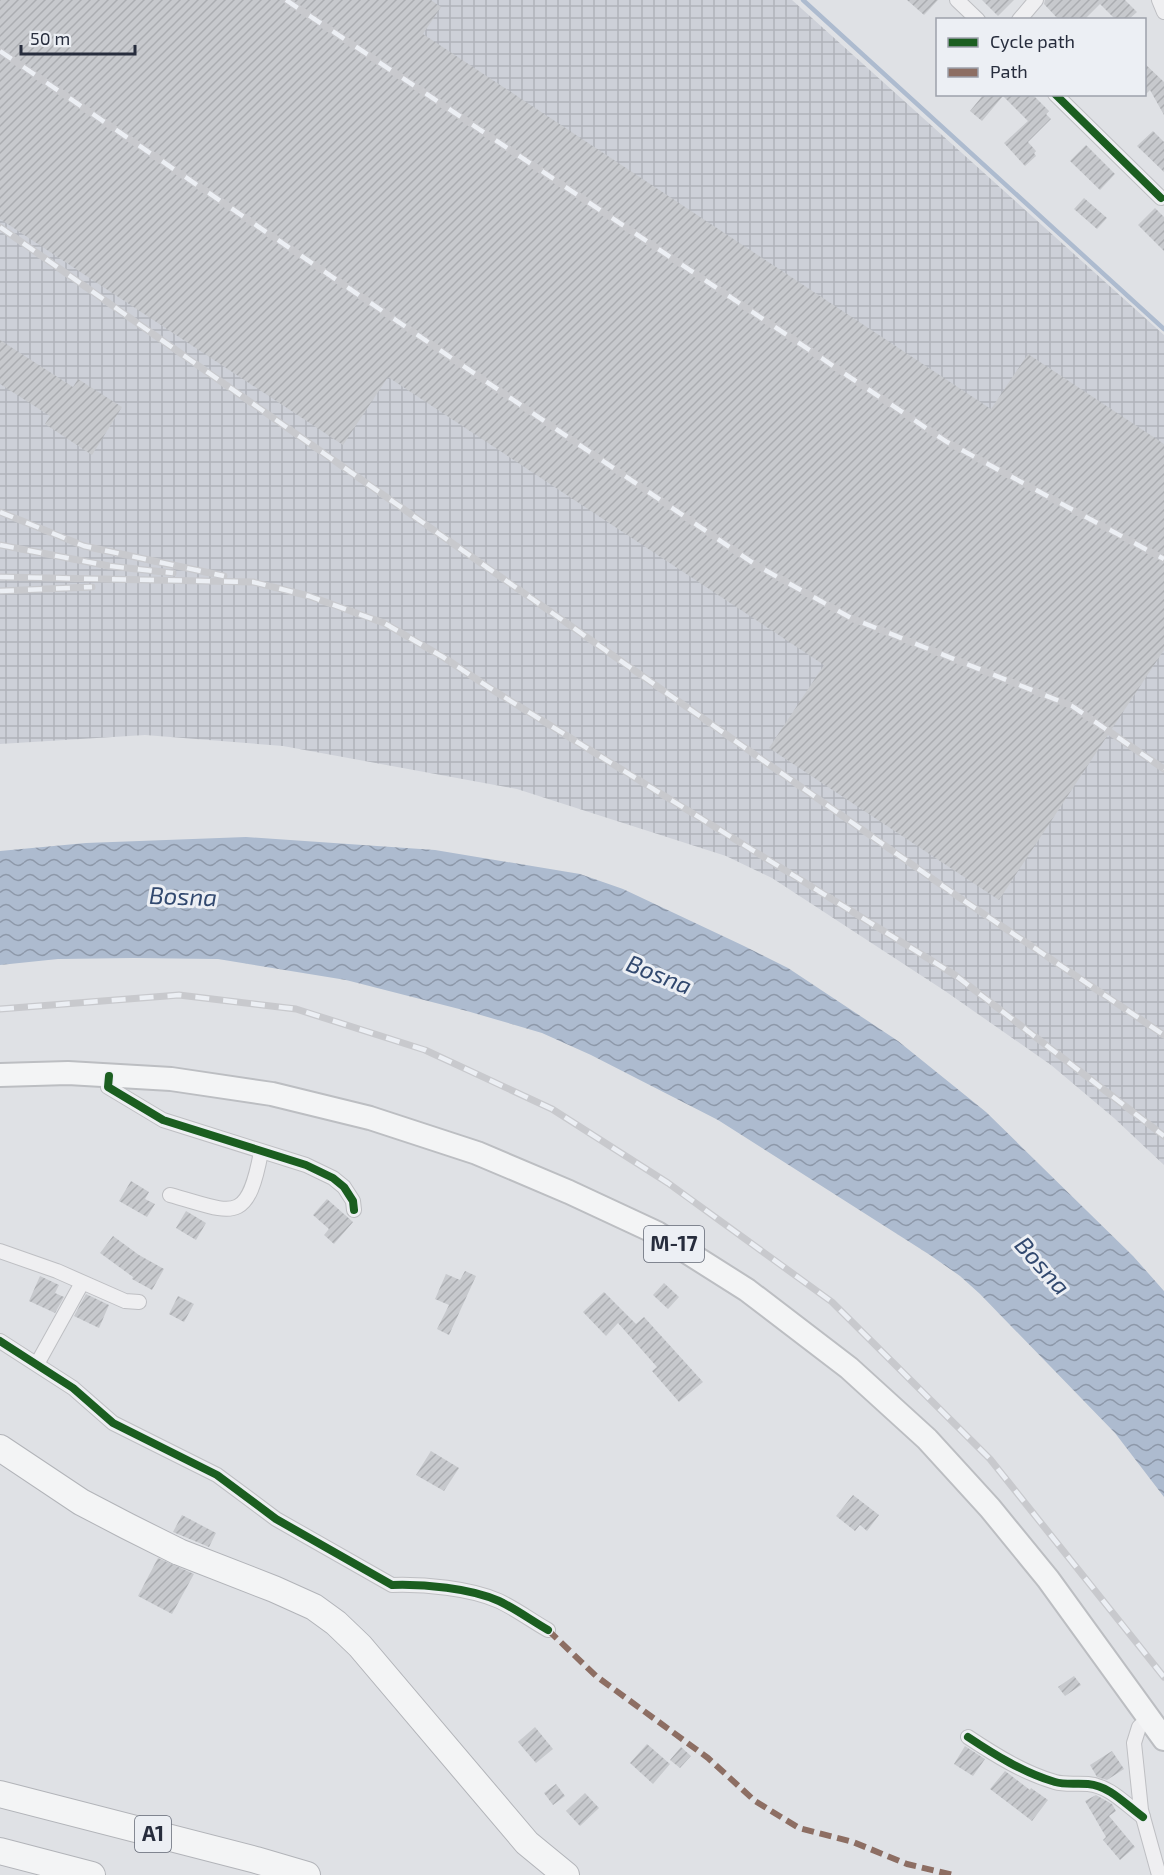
<svg xmlns="http://www.w3.org/2000/svg" width="1164" height="1875" font-family="'Exo 2',sans-serif">
<style>
.industrial{fill:url(#industrial-grid)}
.water{fill:url(#water-waves)}
.lines{fill:none;stroke-linecap:round;stroke-linejoin:round}
.stream{stroke:#adbbcf;stroke-width:4.5}
.building{fill:url(#building-hatch)}
.street-casing{stroke:#bebfc3;stroke-width:16}
.primary-casing{stroke:#bcbec2;stroke-width:26}
.highway-casing{stroke:#b2b4b9;stroke-width:28}
.street{stroke:#efeff1;stroke-width:14}
.primary{stroke:#f3f4f5;stroke-width:22}
.highway{stroke:#f3f4f5;stroke-width:26}
.rail-casing{stroke:#c8c9cd;stroke-width:7}
.rail{stroke:#eceff4;stroke-width:4.5;stroke-dasharray:14;stroke-linecap:butt}
.quiet{stroke:#8d6e63;stroke-width:6;stroke-dasharray:12 6;stroke-linecap:butt}
.cycleway-casing{stroke:#eceff4;stroke-width:11}
.cycleway{stroke:#1b5e20;stroke-width:8}
.labels{text-anchor:middle;stroke-width:6;stroke-linejoin:round;paint-order:stroke}
.shield{fill:#eceff4;stroke:#626774;stroke-width:1.5}
.shield-label{font-size:21px;font-weight:bold;fill:#272d3d}
.water-label{font-size:24px;font-style:italic;fill:#32496f;stroke:#eceff4}
</style>
<defs>
<pattern id="industrial-grid" width="8" height="8" patternUnits="userSpaceOnUse" patternTransform="scale(1.5)"><rect width="8" height="8" fill="#cdd0d8"/><path d="M0 4h8M4 0v8" fill="none" stroke="#b0b3ba"/></pattern>
<pattern id="water-waves" width="16" height="10" patternUnits="userSpaceOnUse" patternTransform="scale(1.5)"><rect width="16" height="10" fill="#adbbcf"/><path d="M0 5q4-4 8 0t8 0" fill="none" stroke="#8d98a9"/></pattern>
<pattern id="building-hatch" width="6" height="6" patternUnits="userSpaceOnUse" patternTransform="scale(1.5)"><rect width="6" height="6" fill="#c7c9cd"/><path d="M-1 1l2-2M0 6l6-6M5 7l2-2" fill="none" stroke="#abadb1"/></pattern>
</defs>
<rect width="100%" height="100%" fill="#dfe1e5"/>
<polygon class="industrial" points="0,0 792,0 1164,335 1164,1165 1114,1118 1051,1065 945,991 772,878 726,856 517,789 283,746 145,735 0,744"/>
<polygon class="water" points="246,837 435,850 580,874 623,889 744,946 788,968 898,1041 986,1112 1133,1256 1164,1291 1164,1497 1115,1433 980,1294 960,1276 930,1255 718,1120 591,1055 542,1033 467,1011 346,980 218,959 134,958 58,959 0,965 0,851 86,843"/>
<g class="lines">
<polyline class="stream" points="803,0 1164,329"/>
</g>
<g class="building">
<polygon points="0,0 431,0 441,7 423,34 991,409 1028,354 1164,444 1164,650 999,900 769,748 824,665 388,377 343,445 0,219"/>
<polygon points="907,0 938,0 924,15"/>
<polygon points="982,0 1014,0 998,16"/>
<polygon points="1045,0 1125,0 1137,12 1128,20 1116,20 1100,4 1084,20 1059,20 1044,4"/>
<polygon points="1144,63 1164,82 1164,115 1150,90 1144,96"/>
<polygon points="984,94 1032,94 1049,111 1046,114 1051,119 1028,142 1036,151 1034,153 1036,156 1025,166 1004,143 1028,121 1003,96 982,121 970,111"/>
<polygon points="1153,131 1164,142 1164,172 1137,146"/>
<polygon points="1086,145 1115,174 1100,190 1070,161"/>
<polygon points="1084,198 1107,218 1097,229 1074,209"/>
<polygon points="1155,208 1164,217 1164,251 1138,225"/>
<polygon points="0,340 73,387 78,379 122,407 92,455 45,424 50,416 0,384"/>
<polygon points="131,1181 149,1192 145,1199 155,1204 147,1217 119,1201"/>
<polygon points="327,1199 353,1222 334,1244 324,1235 329,1229 313,1215"/>
<polygon points="186,1211 206,1223 196,1240 176,1228"/>
<polygon points="113,1236 139,1255 164,1269 152,1290 132,1279 133,1277 100,1253"/>
<polygon points="465,1271 476,1276 449,1335 437,1329 449,1305 435,1299 446,1274 460,1280"/>
<polygon points="40,1276 59,1285 55,1293 64,1297 55,1313 29,1301"/>
<polygon points="664,1283 679,1297 668,1309 653,1295"/>
<polygon points="604,1292 636,1324 644,1317 703,1382 679,1402 652,1371 657,1367 618,1323 606,1336 583,1312"/>
<polygon points="86,1294 109,1305 99,1328 74,1316"/>
<polygon points="178,1296 194,1304 184,1322 169,1314"/>
<polygon points="431,1451 459,1468 444,1491 416,1475"/>
<polygon points="853,1495 879,1515 867,1531 860,1525 855,1531 836,1516"/>
<polygon points="182,1515 216,1533 209,1547 173,1532"/>
<polygon points="158,1558 194,1574 172,1614 138,1596"/>
<polygon points="1074,1676 1081,1685 1065,1696 1058,1687"/>
<polygon points="535,1727 553,1749 536,1763 518,1742"/>
<polygon points="647,1744 670,1764 653,1784 630,1763"/>
<polygon points="965,1746 985,1759 973,1776 954,1764"/>
<polygon points="681,1747 691,1756 680,1768 670,1760"/>
<polygon points="1112,1751 1124,1769 1107,1780 1097,1777 1090,1765"/>
<polygon points="1005,1771 1030,1790 1031,1788 1048,1800 1032,1821 990,1789"/>
<polygon points="556,1784 565,1796 553,1805 544,1793"/>
<polygon points="585,1793 599,1808 580,1826 566,1811"/>
<polygon points="1096,1795 1112,1804 1116,1811 1109,1816 1135,1847 1120,1860 1103,1840 1106,1837 1085,1801"/>
</g>
<g class="lines">
<g class="street-casing">
<g id="street">
<polyline points="957,0 978,20"/>
<polyline points="1159,0 1164,12"/>
<polyline points="1019,20 1036,0"/>
<polyline points="1055,94 1161,198"/>
<polyline points="109,1076 108,1087 163,1120 306,1165 333,1178 344,1187 353,1201 354,1210"/>
<path d="M170,1195c62,17 77,32 91,-43"/>
<polyline points="0,1251 57,1271 125,1301 139,1302"/>
<path d="M0,1341l73,47 40,35 104,52 59,44 116,66c32,-1 78,3 107,16 17,8 33,20 49,29"/>
<polyline points="37,1364 82,1283"/>
<polyline points="1148,1719 1139,1727 1134,1743 1141,1810 1159,1875"/>
<path d="M968,1737c27,18 56,36 87,45 10,3 22,1 33,2 22,2 37,20 55,33"/>
</g>
</g>
<g class="primary-casing">
<polyline id="primary" points="0,1075 68,1073 171,1079 272,1094 370,1118 477,1153 569,1192 657,1233 747,1290 849,1368 927,1439 990,1508 1048,1579 1164,1739"/>
</g>
<g class="highway-casing">
<g id="highway">
<polyline points="0,1448 81,1502 127,1526 179,1552 274,1589 314,1607 336,1623 360,1646 527,1843 566,1875"/>
<polyline points="0,1794 256,1860 307,1875"/>
<polyline points="0,1851 92,1875"/>
</g>
</g>
<use href="#street" class="street"/>
<use href="#primary" class="primary"/>
<use href="#highway" class="highway"/>
<g class="rail-casing">
<g id="rail">
<polyline points="286,0 947,442 1164,559"/>
<polyline points="0,51 756,565 851,618 1072,706 1164,769"/>
<polyline points="0,227 960,898 1164,1035"/>
<polyline points="0,512 84,546 224,576"/>
<polyline points="0,545 109,566 173,573"/>
<polyline points="0,577 253,582 309,596 384,623 443,657 496,692 955,975 1164,1136"/>
<polyline points="0,591 92,587"/>
<polyline points="0,1009 179,995 296,1009 425,1050 552,1109 668,1183 832,1302 990,1459 1164,1677"/>
</g>
</g>
<use href="#rail" class="rail"/>
<polyline class="quiet" points="548,1630 596,1676 708,1758 755,1801 799,1828 853,1842 907,1864 953,1875"/>
<g class="cycleway-casing">
<g id="cycleway">
<polyline points="1055,94 1161,198"/>
<polyline points="109,1076 108,1087 163,1120 306,1165 333,1178 344,1187 353,1201 354,1210"/>
<path d="M0,1341l73,47 40,35 104,52 59,44 116,66c32,-1 78,3 107,16 17,8 33,20 49,29"/>
<path d="M968,1737c27,18 56,36 87,45 10,3 22,1 33,2 22,2 37,20 55,33"/>
</g>
</g>
<use href="#cycleway" class="cycleway"/>
</g>
<g class="labels">
<g class="shield">
<rect x="644" y="1226" width="60" height="36" rx="4.5"/>
<rect x="135" y="1816" width="36" height="36" rx="4.5"/>
</g>
<g class="shield-label">
<text x="674" y="1251">M-17</text>
<text x="153" y="1841">A1</text>
</g>
<g class="water-label">
<text transform="translate(183 897) rotate(2)" y="8">Bosna</text>
<text transform="translate(659 975) rotate(22)" y="8">Bosna</text>
<text transform="translate(1042 1266) rotate(48)" y="8">Bosna</text>
</g>
</g>
<rect x="936" y="18" width="210" height="78" fill="#eceff4" stroke="#9da1ab" stroke-width="1.5"/>
<rect x="948" y="38" width="30" height="9" fill="#1b5e20" stroke="#9da1ab" stroke-width="1.5"/>
<text x="990" y="48" font-size="18" fill="#272d3d">Cycle path</text>
<rect x="948" y="68" width="30" height="9" fill="#8d6e63" stroke="#9da1ab" stroke-width="1.5"/>
<text x="990" y="78" font-size="18" fill="#272d3d">Path</text>
<path d="M21 45v9h114v-9" fill="none" stroke="#272d3d" stroke-width="3"/>
<text x="30" y="45" font-size="18" fill="#272d3d" stroke="#eceff4" stroke-width="4.5" paint-order="stroke">50 m</text>
</svg>
